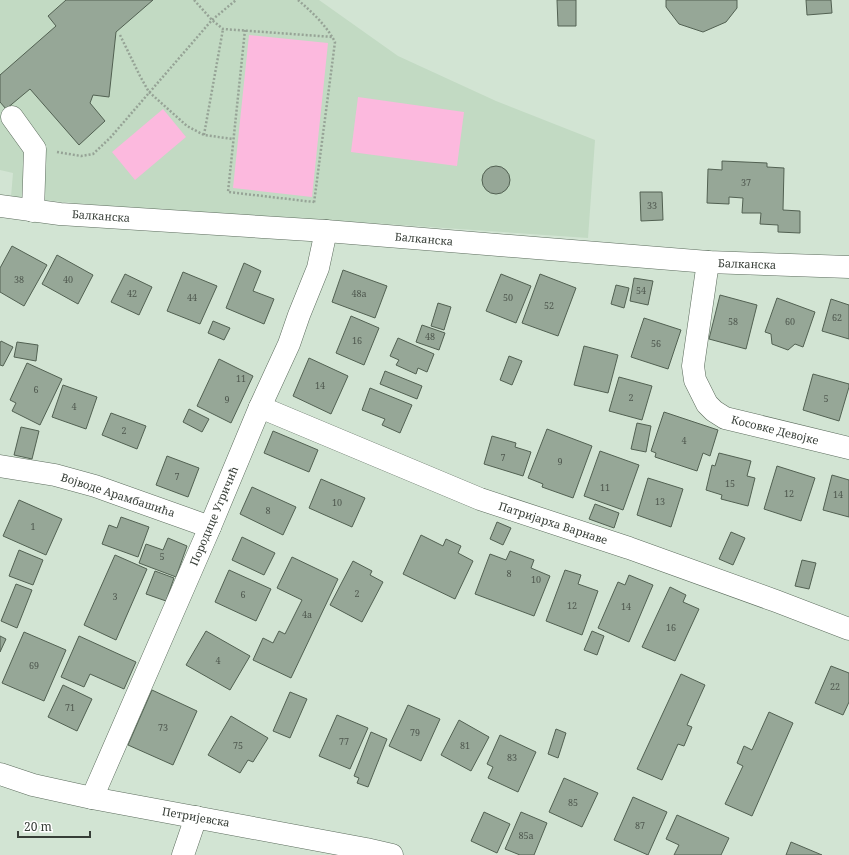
<svg xmlns="http://www.w3.org/2000/svg" width="849" height="855" font-family="'Noto Serif',serif">
<style>
.built{fill:#c2dac3}
.green{fill:#fcb9de}
.building{fill:#96a797;stroke:#526152}
.lines{fill:none;stroke-linecap:round;stroke-linejoin:round}
.minor-casing{stroke:#5c6c5d;stroke-width:23}
.major-casing{stroke:#5c6c5d;stroke-width:23}
.path{stroke:#96a396;stroke-width:2.5;stroke-dasharray:2 2;stroke-linecap:butt}
.minor{stroke:#fff;stroke-width:22}
.major{stroke:#fff;stroke-width:22}
.labels{text-anchor:middle;stroke-width:3.5;stroke-linejoin:round;paint-order:stroke}
.number-label{font-size:9px;fill:#4f584f}
.street-label{font-size:11px;fill:#373e37;stroke:#fff}
</style>
<rect width="100%" height="100%" fill="#d2e4d3"/>
<polygon class="built" points="0,0 319,0 398,56 496,101 595,140 588,238 357,222 139,209 11,197 13,173 0,170"/>
<g class="green">
<polygon points="249,35 328,43 312,197 233,188"/>
<polygon points="358,97 464,112 457,166 351,152"/>
<polygon points="163,109 186,137 135,180 112,152"/>
</g>
<g class="building">
<polygon points="66,0 153,0 116,32 109,97 93,95 90,103 105,121 79,145 30,89 6,109 0,102 0,75 56,26 48,16"/>
<polygon points="557,0 576,0 576,26 558,26"/>
<polygon points="666,0 737,0 737,8 726,22 703,32 679,24 666,7"/>
<polygon points="806,0 831,0 832,13 807,15"/>
<polygon points="722,161 767,163 767,167 784,168 783,210 800,211 800,233 778,232 778,225 760,224 761,213 742,213 743,198 729,197 729,204 707,203 708,169 722,170"/>
<circle cx="496" cy="180" r="14"/>
<polygon points="640,192 662,192 663,220 641,221"/>
<polygon points="12,246 47,265 24,306 0,292 0,268"/>
<polygon points="57,255 93,275 78,304 42,284"/>
<polygon points="244,263 261,271 253,291 274,299 264,324 226,308"/>
<polygon points="343,270 387,286 375,318 332,302"/>
<polygon points="183,272 217,286 200,324 167,311"/>
<polygon points="125,274 152,287 139,315 111,302"/>
<polygon points="501,274 531,286 516,323 486,311"/>
<polygon points="540,274 576,288 558,336 522,323"/>
<polygon points="634,278 653,281 648,305 630,301"/>
<polygon points="616,285 629,288 624,308 611,304"/>
<polygon points="720,295 757,305 746,349 709,339"/>
<polygon points="777,298 815,312 803,347 795,344 788,350 772,344 771,334 765,332"/>
<polygon points="831,299 849,305 849,339 822,331"/>
<polygon points="438,303 451,307 444,330 431,326"/>
<polygon points="351,316 379,328 364,365 336,353"/>
<polygon points="644,318 681,330 668,369 631,357"/>
<polygon points="213,321 230,328 224,340 208,333"/>
<polygon points="422,325 445,333 439,350 416,342"/>
<polygon points="398,338 434,354 427,372 418,368 416,374 396,365 399,360 390,356"/>
<polygon points="1,341 13,347 3,366 0,365 0,343"/>
<polygon points="17,342 38,345 36,361 14,357"/>
<polygon points="584,346 618,355 608,393 574,385"/>
<polygon points="509,356 522,361 512,385 500,380"/>
<polygon points="309,358 348,376 331,414 293,396"/>
<polygon points="219,359 253,376 231,423 197,406"/>
<polygon points="27,363 62,379 40,425 12,411 16,403 10,400"/>
<polygon points="385,371 422,386 417,399 380,384"/>
<polygon points="813,374 849,384 849,387 839,421 803,410"/>
<polygon points="619,377 652,386 642,420 609,411"/>
<polygon points="63,385 97,397 86,429 52,417"/>
<polygon points="370,388 412,405 400,433 382,425 385,419 362,410"/>
<polygon points="189,409 209,419 202,432 183,422"/>
<polygon points="664,412 718,430 710,456 703,453 697,471 655,457 656,453 651,451"/>
<polygon points="111,413 146,426 137,449 102,435"/>
<polygon points="637,423 651,426 646,452 631,449"/>
<polygon points="21,427 39,431 32,459 14,455"/>
<polygon points="547,429 592,446 573,498 542,487 543,484 528,478"/>
<polygon points="273,431 318,450 309,472 264,453"/>
<polygon points="492,436 516,443 515,447 531,452 523,476 484,464"/>
<polygon points="600,451 639,465 623,510 584,496"/>
<polygon points="719,453 751,461 747,476 755,478 748,506 721,499 722,495 706,490 712,465 715,466"/>
<polygon points="167,456 199,468 188,497 156,485"/>
<polygon points="777,466 815,478 801,521 764,509"/>
<polygon points="832,475 849,480 849,517 823,510"/>
<polygon points="648,478 683,489 671,527 637,515"/>
<polygon points="321,479 365,498 352,527 309,508"/>
<polygon points="252,487 296,507 283,535 240,514"/>
<polygon points="19,500 62,519 46,555 3,536"/>
<polygon points="595,504 619,513 614,528 589,519"/>
<polygon points="121,517 149,527 138,557 102,544 109,525 117,528"/>
<polygon points="497,522 511,528 503,545 490,539"/>
<polygon points="731,532 745,538 733,565 719,559"/>
<polygon points="421,535 443,546 446,539 461,546 458,553 473,561 455,599 403,574"/>
<polygon points="242,537 275,553 264,575 232,560"/>
<polygon points="168,538 187,546 176,577 139,563 146,544 163,550"/>
<polygon points="19,550 43,560 33,585 9,576"/>
<polygon points="510,551 534,560 531,568 550,576 534,616 475,594 490,554 506,560"/>
<polygon points="115,555 147,569 116,640 84,625"/>
<polygon points="292,557 338,579 291,678 253,660 263,638 273,643 279,631 285,634 302,600 277,588"/>
<polygon points="802,560 816,563 809,589 795,586"/>
<polygon points="353,561 372,571 370,575 383,582 362,622 330,605"/>
<polygon points="229,570 271,589 256,621 215,602"/>
<polygon points="565,570 581,575 578,584 598,591 582,635 546,621"/>
<polygon points="155,571 174,578 166,601 146,594"/>
<polygon points="629,575 653,585 629,642 598,628 618,582 625,585"/>
<polygon points="16,584 32,590 17,628 1,621"/>
<polygon points="670,587 686,595 683,602 699,609 675,661 642,647"/>
<polygon points="206,631 250,656 230,690 186,665"/>
<polygon points="592,631 604,636 597,655 584,650"/>
<polygon points="24,632 66,650 44,701 2,683"/>
<polygon points="0,636 6,639 0,652"/>
<polygon points="79,636 136,662 124,689 90,674 84,687 61,677"/>
<polygon points="831,666 849,673 849,702 843,715 815,703"/>
<polygon points="681,674 705,685 687,725 692,727 684,746 678,744 662,780 637,769"/>
<polygon points="63,685 92,699 77,731 48,717"/>
<polygon points="152,690 197,711 173,765 128,745"/>
<polygon points="290,692 307,699 290,738 273,731"/>
<polygon points="408,705 440,719 421,761 389,746"/>
<polygon points="769,712 793,723 752,816 725,804 743,766 737,763 744,746 752,750"/>
<polygon points="337,715 368,728 350,769 319,756"/>
<polygon points="231,716 268,738 253,762 248,760 240,773 208,755"/>
<polygon points="459,720 489,737 471,771 441,755"/>
<polygon points="556,729 566,733 558,758 548,754"/>
<polygon points="371,732 387,739 368,787 357,783 359,778 354,776"/>
<polygon points="500,735 536,752 518,792 488,778 493,767 487,764"/>
<polygon points="564,778 598,793 582,827 549,812"/>
<polygon points="633,797 667,812 648,855 614,840"/>
<polygon points="484,812 510,824 497,853 471,841"/>
<polygon points="521,812 547,823 534,855 520,855 505,849"/>
<polygon points="677,815 729,838 721,855 674,855 679,845 666,839"/>
<polygon points="791,842 822,855 786,855"/>
</g>
<g class="lines">
<g class="minor-casing">
<g id="minor">
<polyline points="12,117 35,149 33,211"/>
<polyline points="0,206 60,214 326,231 708,262 849,267"/>
<polyline points="708,262 693,366 695,380 707,404 714,411 725,418 849,448"/>
<polyline points="260,407 480,499 629,548 776,601 849,629"/>
<polyline points="0,466 55,475 95,486 210,527"/>
<polyline points="92,798 210,527 260,407 289,344 299,315 318,268 326,231"/>
<polyline points="183,855 196,817"/>
</g>
</g>
<g class="major-casing">
<polyline id="major" points="0,774 33,785 92,798 366,849 392,855"/>
</g>
<g class="path">
<polyline points="194,0 212,20 223,29 333,37"/>
<path d="M298,0c14,12 28,25 37,42l-21,161"/>
<polyline points="245,30 228,192 314,202"/>
<polyline points="120,35 140,76 149,92 187,126 204,135 233,139"/>
<polyline points="204,135 223,29"/>
<polyline points="57,152 81,156 93,154 110,138 212,20 236,0"/>
</g>
<use href="#minor" class="minor"/>
<use href="#major" class="major"/>
</g>
<g class="labels">
<g class="number-label">
<text x="746" y="186">37</text>
<text x="652" y="209">33</text>
<text x="19" y="283">38</text>
<text x="68" y="283">40</text>
<text x="641" y="294">54</text>
<text x="132" y="297">42</text>
<text x="359" y="297">48a</text>
<text x="192" y="301">44</text>
<text x="508" y="301">50</text>
<text x="549" y="309">52</text>
<text x="837" y="321">62</text>
<text x="733" y="325">58</text>
<text x="790" y="325">60</text>
<text x="430" y="340">48</text>
<text x="357" y="344">16</text>
<text x="656" y="347">56</text>
<text x="241" y="382">11</text>
<text x="320" y="389">14</text>
<text x="36" y="393">6</text>
<text x="631" y="401">2</text>
<text x="826" y="402">5</text>
<text x="227" y="403">9</text>
<text x="74" y="410">4</text>
<text x="124" y="434">2</text>
<text x="684" y="444">4</text>
<text x="503" y="461">7</text>
<text x="560" y="465">9</text>
<text x="177" y="480">7</text>
<text x="730" y="487">15</text>
<text x="605" y="491">11</text>
<text x="789" y="497">12</text>
<text x="838" y="498">14</text>
<text x="660" y="505">13</text>
<text x="337" y="506">10</text>
<text x="268" y="514">8</text>
<text x="33" y="530">1</text>
<text x="162" y="560">5</text>
<text x="509" y="577">8</text>
<text x="536" y="583">10</text>
<text x="357" y="597">2</text>
<text x="243" y="598">6</text>
<text x="115" y="600">3</text>
<text x="572" y="609">12</text>
<text x="626" y="610">14</text>
<text x="307" y="618">4a</text>
<text x="671" y="631">16</text>
<text x="218" y="664">4</text>
<text x="34" y="669">69</text>
<text x="835" y="690">22</text>
<text x="70" y="711">71</text>
<text x="163" y="731">73</text>
<text x="415" y="736">79</text>
<text x="344" y="745">77</text>
<text x="238" y="749">75</text>
<text x="465" y="749">81</text>
<text x="512" y="761">83</text>
<text x="573" y="806">85</text>
<text x="640" y="829">87</text>
<text x="526" y="839">85a</text>
</g>
<g class="street-label">
<text transform="translate(101 216) rotate(4)" y="4">Балканска</text>
<text transform="translate(424 239) rotate(5)" y="4">Балканска</text>
<text transform="translate(747 264) rotate(2)" y="4">Балканска</text>
<text transform="translate(775 430) rotate(14)" y="4">Косовке Девојке</text>
<text transform="translate(118 495) rotate(18)" y="4">Војводе Арамбашића</text>
<text transform="translate(214 516) rotate(-67)" y="4">Породице Угричић</text>
<text transform="translate(553 523) rotate(18)" y="4">Патријарха Варнаве</text>
<text transform="translate(196 817) rotate(10)" y="4">Петријевска</text>
</g>
</g>
<path d="M18 831v6h72v-6" fill="none" stroke="#373e37" stroke-width="2"/>
<text x="24" y="831" font-size="12" fill="#373e37" stroke="#ffffff" stroke-width="3" paint-order="stroke">20 m</text>
</svg>
